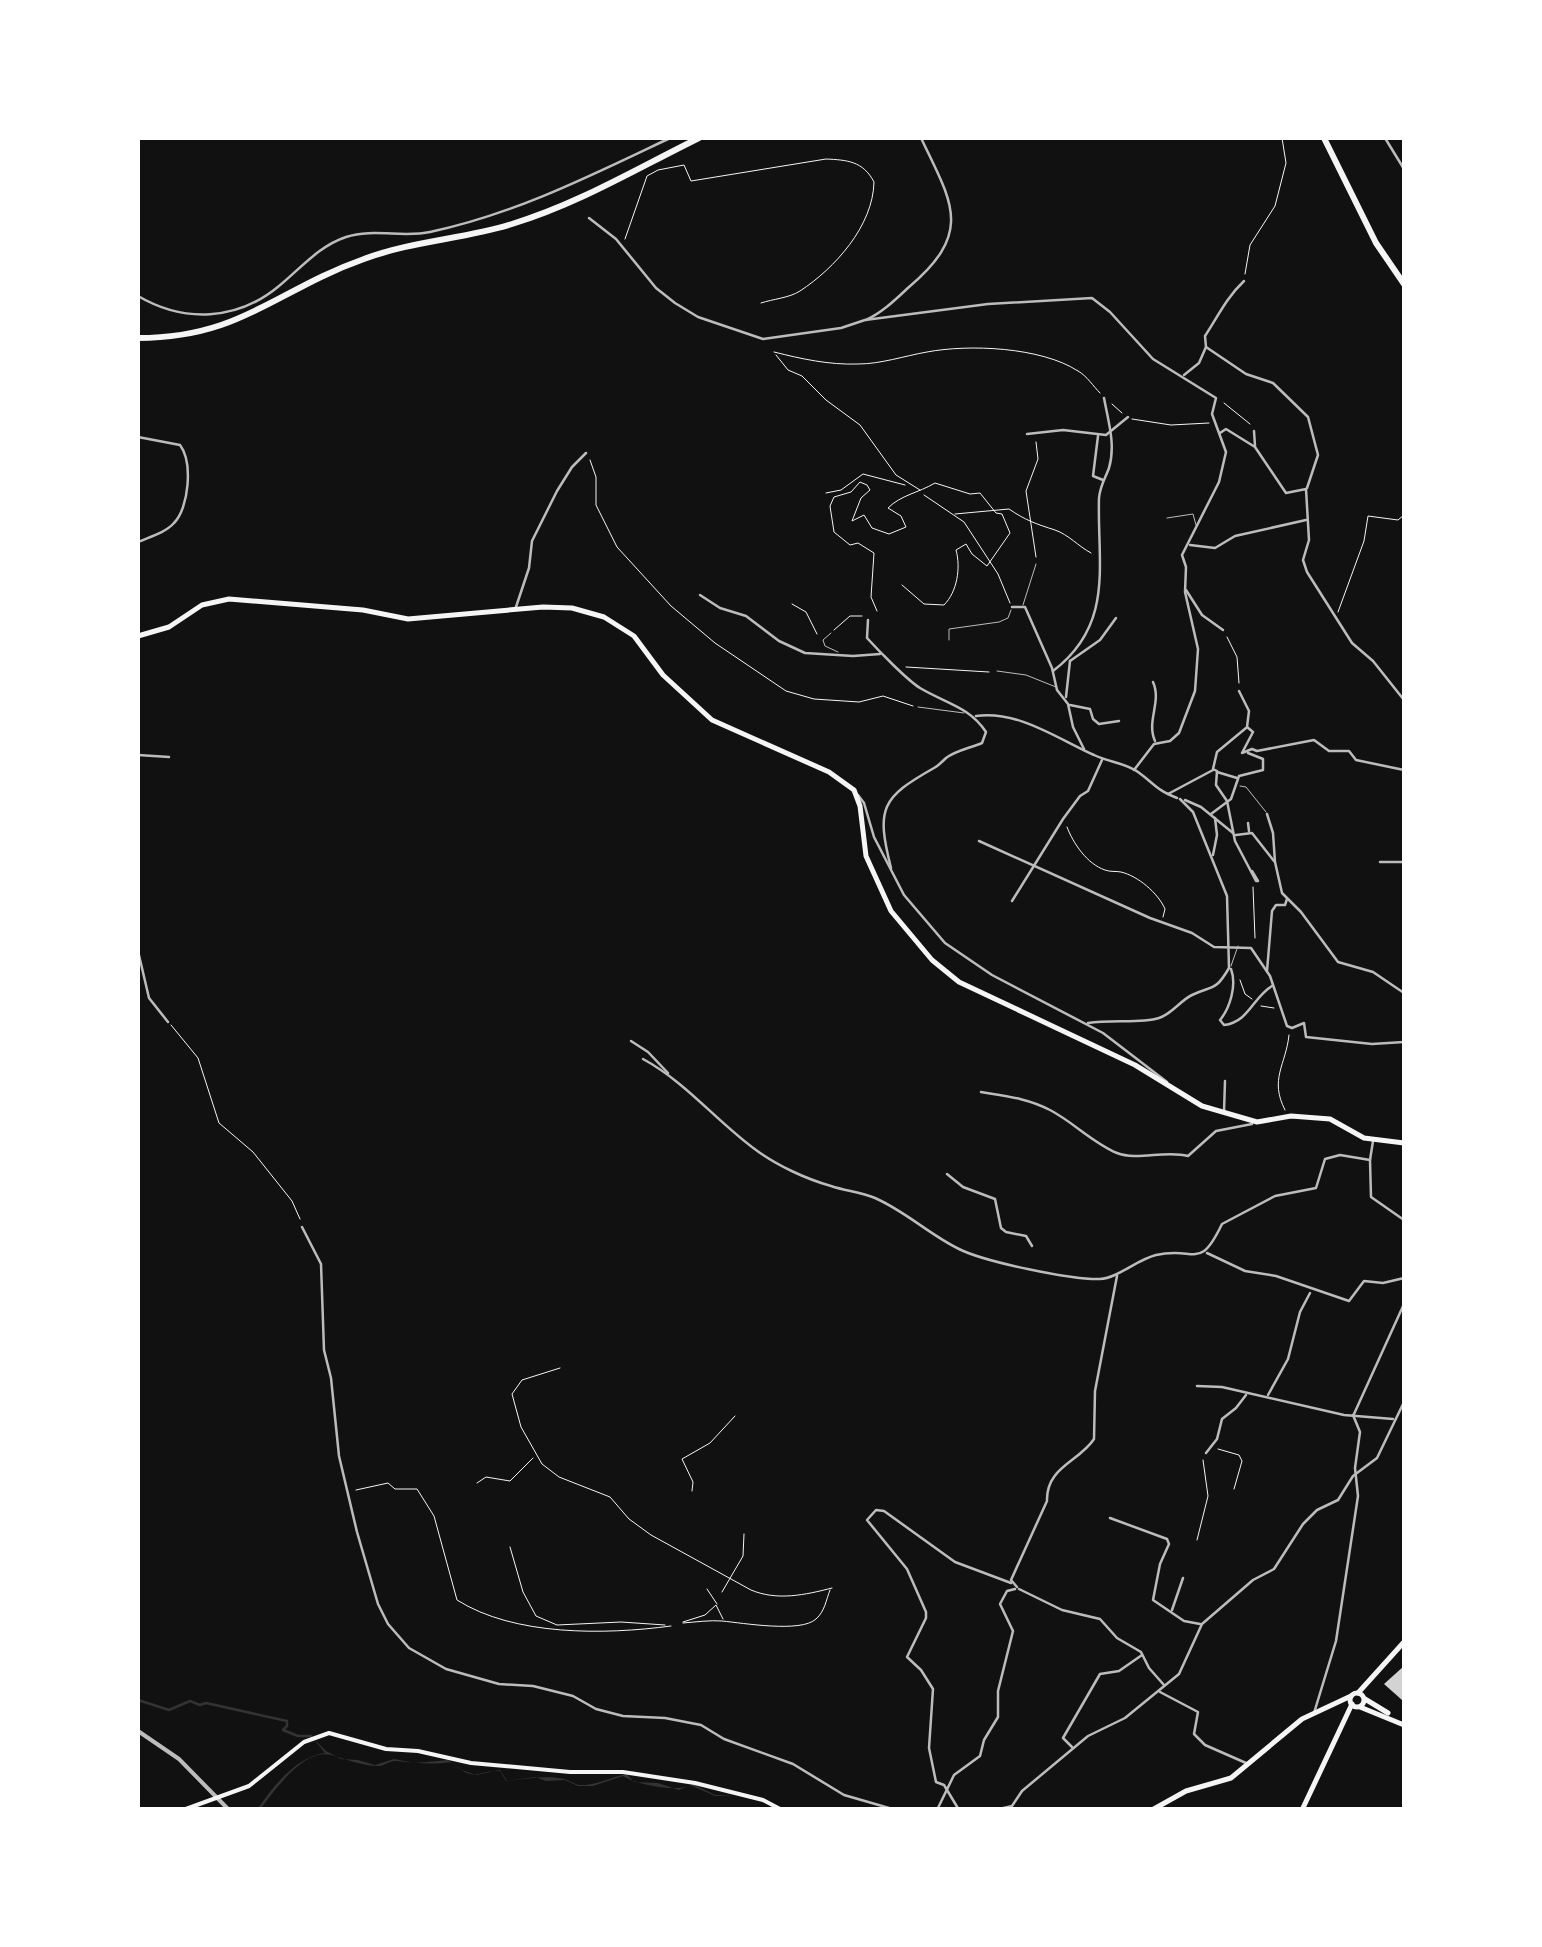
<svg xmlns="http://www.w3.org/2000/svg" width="1542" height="1947" font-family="'Exo 2',sans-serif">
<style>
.water{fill:#333}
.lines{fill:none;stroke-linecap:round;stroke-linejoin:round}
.stream{stroke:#333;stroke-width:2.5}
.building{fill:#d3d3d3}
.path{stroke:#f5f5f5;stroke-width:1}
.service{stroke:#bcbcbc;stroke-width:1}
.minor{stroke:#bcbcbc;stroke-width:2.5}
.tertiary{stroke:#bcbcbc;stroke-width:4}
.secondary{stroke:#f5f5f5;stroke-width:4}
.primary{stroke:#f5f5f5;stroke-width:5}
.motorway{stroke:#f5f5f5;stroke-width:6}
</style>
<rect width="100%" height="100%" fill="#111"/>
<path class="water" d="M313,1738l13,13 15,8 17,1 17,5 19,-6 21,4 33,-3 14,10 14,5 24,-5 7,11c16,-2 41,-6 57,-2 5,1 10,5 15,6 17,1 34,-9 48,-11l7,8 24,1 21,7 14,-6 22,11h19l-19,1 -25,-11c-12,8 -56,-1 -67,-9l-30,10h-15l-13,-6 -19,1 -11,-4 -29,4 -6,-10c-27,0 -24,12 -49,-9 -18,3 -36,1 -54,-1 -8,-1 -13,6 -21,5 -15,-1 -31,-7 -45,-11 -28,-7 -56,36 -71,54l-3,1c16,-24 39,-53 68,-57z"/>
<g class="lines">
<polyline class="stream" points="138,1700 169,1710 190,1701 200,1705 206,1703 287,1721 287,1726 283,1730 298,1736 311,1736"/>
</g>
<polygon class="building" points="1404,1666 1404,1697 1402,1700 1384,1684"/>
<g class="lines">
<g class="path">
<path d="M625,239l22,-63 11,-6 26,-5 7,16 135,-22c21,1 37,2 48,23 -1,44 -39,86 -74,109 -11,7 -27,8 -39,12"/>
<polyline points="1245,274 1250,245 1275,206 1286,163 1282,138"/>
<path d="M774,352c28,7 55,13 84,12 23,0 46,-8 69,-12 42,-8 114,-5 151,19 9,5 15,15 22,22"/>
<polyline points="776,355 788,370 802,376 826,400 860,425 896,475 920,490"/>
<polyline points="1224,403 1250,424"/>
<polyline points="1112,404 1122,413"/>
<polyline points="1132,419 1171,425 1209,423"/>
<polyline points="1036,442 1038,459 1026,491 1036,557"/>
<polyline points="590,460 596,477 596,505 617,547 671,606 715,643 786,691 814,699 859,702 883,696 913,706"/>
<polyline points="826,493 841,490 863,474 905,485"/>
<polyline points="924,495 964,522 998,574 1010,603"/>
<path d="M955,514l54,-5c16,11 27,15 46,21 14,5 23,16 36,23"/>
<polyline points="792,604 806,612 817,634"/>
<path d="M877,611l-6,-14 3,-44 -16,-10 -8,2 -16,-13 -4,-26 4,-9 17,-5 9,-10 7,3 3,5 -9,8 -9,23 12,-6 8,13 17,6 17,-7 -5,-11 -13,-8c13,-13 30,-15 47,-25l35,11 10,-1 16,20 6,1 8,19 -23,33 -15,-12 -6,-10 -10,6c5,18 1,42 -12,55l-20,-1 -22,-19"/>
<polyline points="1338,612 1364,541 1368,516 1398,520 1404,515"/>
<polyline points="834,630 850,616 862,616"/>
<polyline points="1227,637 1237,657 1239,683"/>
<polyline points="906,667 989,672"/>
<path d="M1067,827c6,16 20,37 38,43 5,2 11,1 16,2 17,4 37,21 44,37l-2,8"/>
<polyline points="1253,887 1255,938"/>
<polyline points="1240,980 1245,994 1252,999"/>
<polyline points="1261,1006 1274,1008"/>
<polyline points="171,1025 198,1058 219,1123 253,1152 292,1201 300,1219"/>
<path d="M1285,1110c-16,-31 1,-45 4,-75"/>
<path d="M560,1368l-38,12 -10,14 9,33 21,37 17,13 51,20 19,22 22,16 100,55c26,11 54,5 81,-2"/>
<polyline points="1218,1449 1239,1455 1242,1461 1234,1489"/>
<polyline points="477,1483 486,1477 510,1481 533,1458"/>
<path d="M356,1490l32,-7 7,6h22l17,27 23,84c57,36 147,35 214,26"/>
<polyline points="692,1491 693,1482 682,1459 710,1443 735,1416"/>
<polyline points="1197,1540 1208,1496 1203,1460"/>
<polyline points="510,1547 523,1592 536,1616 557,1625 621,1622 665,1625"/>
<polyline points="707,1589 717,1604"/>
<polyline points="722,1592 743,1556 744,1534"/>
<polyline points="683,1622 705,1615 716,1605 723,1619"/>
<path d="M683,1623c13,-1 27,-3 39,-2 21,2 79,12 94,-2 9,-8 10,-19 14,-29"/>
</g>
<g class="service">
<polyline points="1167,518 1193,514 1196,525"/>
<polyline points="1023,605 1036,564"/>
<polyline points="831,633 823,640 825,646 838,652"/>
<polyline points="949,640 949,629 999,622 1008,618 1011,610"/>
<polyline points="997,671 1026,675 1056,687"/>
<polyline points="918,707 964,713"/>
<polyline points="1240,786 1246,787 1266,812"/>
<polyline points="1231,966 1238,946"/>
</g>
<g class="minor">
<polyline points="1385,138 1404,169"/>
<polyline points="589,218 616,239 656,288 675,303 698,317 763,339 841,328 865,320 988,304 1092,298 1110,312 1153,359 1216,398 1212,414 1226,452 1219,482 1182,555 1186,567 1185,592 1198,649 1195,691 1179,733 1170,741 1154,744 1134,770"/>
<path d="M1244,281c-17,16 -26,35 -39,55l1,11 40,27 27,9 35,34 10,38 -11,33"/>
<path d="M138,296c46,27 99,25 141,-10 22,-18 40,-40 67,-49 27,-9 57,1 84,-5 85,-18 162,-57 240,-94"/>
<path d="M866,320c17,-8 30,-21 43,-33 65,-55 43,-84 12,-149"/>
<polyline points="1184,375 1199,363 1206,347"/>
<polyline points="1254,431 1255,446"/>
<polyline points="1220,433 1226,429 1255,447 1286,493 1306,489 1309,540 1303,560 1307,572 1352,643 1373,661 1404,700"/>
<polyline points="1027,434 1063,430 1106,435 1128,417"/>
<polyline points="1098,436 1093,476 1103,480"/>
<path d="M138,437l42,8c13,17 9,63 -6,78 -9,10 -25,14 -36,19"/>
<polyline points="1190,545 1215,548 1235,536 1306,520"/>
<polyline points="1186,590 1202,615 1223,630"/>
<polyline points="700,595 720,608 746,616 779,641 805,653 853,656 880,654"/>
<polyline points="516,607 529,568 532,541 557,491 572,467 586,453"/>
<polyline points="1012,607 1025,607 1052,668 1057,690 1068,704 1073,727 1084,749"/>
<path d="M868,620l-1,18c11,12 40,42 53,50 25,15 50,19 66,44l-4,11c-12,5 -27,8 -36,15 -4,4 -8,8 -12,10 -53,30 -58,40 -43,100"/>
<polyline points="1070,661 1100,640 1116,618"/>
<path d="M1053,671c62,-47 44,-107 46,-173 1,-12 6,-19 10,-30 7,-23 -1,-48 -5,-70"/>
<path d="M1153,682c9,20 -7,39 2,59"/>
<polyline points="1239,691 1249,711 1247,727 1253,732 1242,753 1252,749 1257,751 1314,740 1329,751 1349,751 1356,760 1404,770"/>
<polyline points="1066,697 1070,661"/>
<polyline points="1070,705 1090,709 1093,719 1099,724 1119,721"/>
<path d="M976,716c42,-6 82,23 118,39 14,7 32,8 44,17 18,13 17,17 39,26"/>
<polyline points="1246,728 1217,752 1213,769 1217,771 1216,785 1227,801 1235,841 1256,881 1258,881 1252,871"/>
<polyline points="138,755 169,757"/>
<polyline points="1217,772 1237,778"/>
<polyline points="1168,794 1213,770"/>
<polyline points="858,795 864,803 874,837 904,895 945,943 992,975 1103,1033 1167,1082"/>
<polyline points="1185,800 1201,807 1233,833"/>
<polyline points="1211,814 1231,799 1239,776 1263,770 1263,759 1248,753"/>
<polyline points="1267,814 1273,833 1275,862 1282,893 1301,912 1338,962 1373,972 1404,993"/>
<polyline points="1248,823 1249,831"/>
<polyline points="1236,835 1252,833 1274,861"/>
<polyline points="979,841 1150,918 1192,933 1214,947 1251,948 1270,976 1287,1026 1292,1028 1304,1023 1306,1037 1372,1044 1404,1042"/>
<polyline points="1213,855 1217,835 1215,818"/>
<polyline points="1380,862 1404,862"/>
<polyline points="1012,901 1063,819 1080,796 1088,791 1102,760"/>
<polyline points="138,951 149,998 168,1022"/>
<path d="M1231,969c6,16 -1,39 -11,51l4,5c25,-3 29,-28 48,-39"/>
<polyline points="1267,971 1272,911 1276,905 1285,905 1287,899"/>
<path d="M1088,1023c24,-4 52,1 71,-5 13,-4 22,-18 33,-23 21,-10 23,-3 37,-27l-2,-72 -34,-84 -13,-13"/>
<polyline points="631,1041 648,1052 668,1073"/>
<path d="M643,1059c44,24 73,62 113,91 20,15 50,29 75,36 15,5 29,6 44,12 30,13 55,37 84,51 26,13 113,31 141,30 18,-1 36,-19 56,-24 40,-9 43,17 66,-31l53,-28 41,-8 9,-29 15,-4 30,5"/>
<path d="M981,1092c24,4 46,6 69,18 23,12 43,33 67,43 20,8 48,-3 71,3l28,-25 36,-7"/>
<polyline points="1224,1112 1225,1081"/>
<polyline points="1373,1141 1370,1160 1371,1197 1404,1220"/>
<polyline points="947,1174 963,1187 995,1199 1001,1228 1006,1232 1026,1236 1032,1246"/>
<polyline points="302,1227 321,1264 324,1350 331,1378 339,1456 357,1532 378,1604 388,1624 409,1648 446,1669 499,1684 533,1686 573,1696 596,1709 623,1716 665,1718 701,1725 724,1739 793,1764 844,1795 896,1810"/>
<polyline points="1207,1253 1245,1271 1276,1276 1349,1301 1364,1281 1383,1283 1404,1278"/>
<polyline points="1197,1386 1222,1387 1344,1415 1393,1419"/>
<polyline points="1268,1395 1288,1359 1300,1312 1310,1293"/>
<polyline points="1354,1414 1404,1304"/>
<polyline points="1206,1453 1217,1439 1222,1419 1236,1408 1246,1395"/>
<polyline points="1110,1518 1167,1539 1169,1544 1160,1564 1153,1600 1184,1621 1200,1624"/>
<path d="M1017,1587l-6,-7 36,-79c-1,-34 32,-39 47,-62l1,-48 22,-115"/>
<polyline points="1019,1589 1062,1610 1100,1619 1117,1638 1141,1652 1149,1668 1164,1685"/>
<polyline points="1172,1610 1183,1578"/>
<polyline points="1160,1692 1198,1712 1194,1734 1205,1745 1246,1763"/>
<polyline points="1314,1713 1336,1641 1358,1496 1355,1468 1360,1432 1353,1415"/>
<polyline points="1072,1747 1063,1738 1100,1674 1119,1671 1142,1655"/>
<polyline points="937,1810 954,1775 980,1756 984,1740 998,1717 998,1691 1013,1631 1000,1604 1007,1591 1015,1589"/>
<polyline points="959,1810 944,1785 936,1782 929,1748 933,1689 921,1670 907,1657 926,1618 926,1612 907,1569 867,1520 876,1510 884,1511 955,1562 1011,1583"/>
<polyline points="995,1810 1012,1806 1022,1791 1088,1736 1125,1718 1179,1674 1202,1624 1253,1580 1274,1569 1303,1524 1317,1510 1338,1500 1353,1476 1377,1458 1404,1402"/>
</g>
<polyline class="tertiary" points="138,1731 179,1759 229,1810"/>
<polyline class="secondary" points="183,1810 249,1786 304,1742 329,1733 386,1749 418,1751 471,1763 570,1772 623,1772 695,1783 763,1800 782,1810"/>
<g class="primary">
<polyline points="138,636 169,627 202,605 229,599 363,610 408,619 543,607 572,608 604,617 634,636 663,675 712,720 829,772 854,790 860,806 866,856 891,911 932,960 959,982 1135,1065 1202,1106 1257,1122 1291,1116 1330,1119 1364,1138 1404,1143"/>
<circle cx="1357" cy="1700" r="7"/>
<polyline points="1358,1693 1404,1642"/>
<polyline points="1365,1699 1388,1713"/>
<polyline points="1360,1707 1404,1725"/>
<polyline points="1152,1810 1186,1791 1231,1778 1302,1719 1351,1696"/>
<polyline points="1302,1810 1352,1704"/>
</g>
<g class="motorway">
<polyline points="1324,138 1376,243 1404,284"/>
<path d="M138,338c103,0 138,-48 226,-79 48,-18 100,-20 148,-35 66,-20 126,-56 187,-86"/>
</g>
</g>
<rect width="1542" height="1947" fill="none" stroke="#ffffff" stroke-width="280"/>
</svg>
